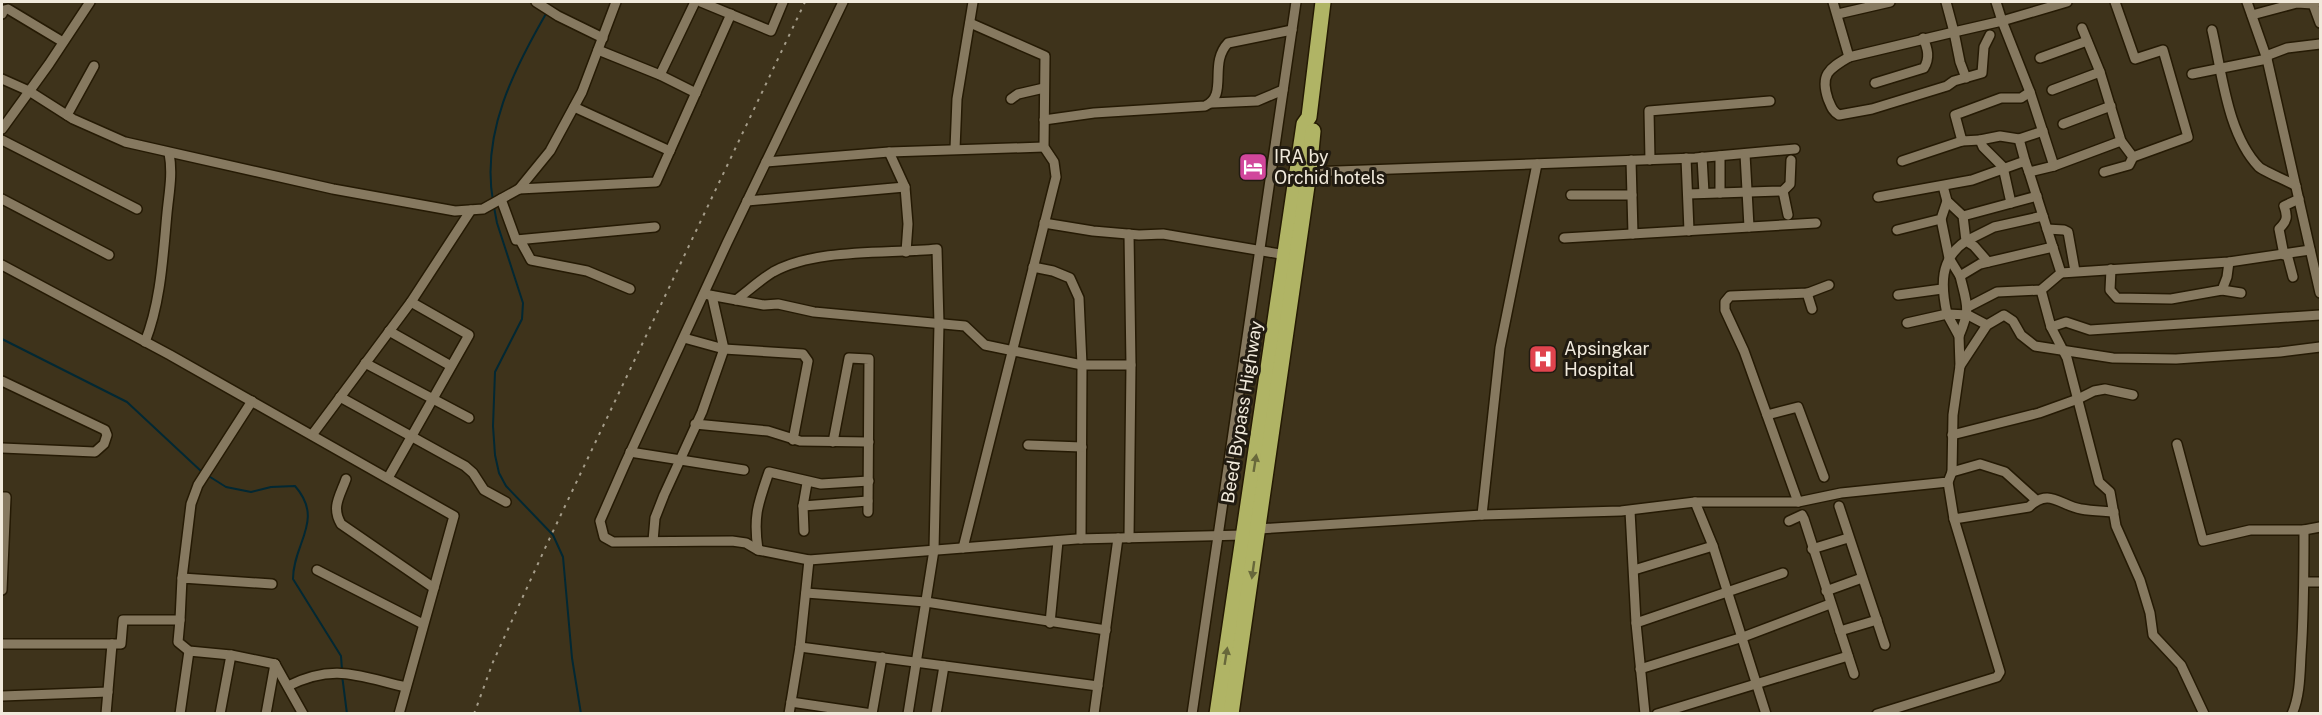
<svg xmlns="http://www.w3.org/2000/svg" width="2322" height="715" font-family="'Public Sans',sans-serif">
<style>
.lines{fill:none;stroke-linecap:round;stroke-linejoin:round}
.stream{stroke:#022833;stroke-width:2}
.minor-casing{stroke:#251a04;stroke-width:12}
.highway-casing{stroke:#251a04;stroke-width:18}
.minor{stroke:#867960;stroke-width:9}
.highway{stroke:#b0b465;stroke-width:15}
.rail{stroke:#a59d8a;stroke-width:2;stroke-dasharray:3 6;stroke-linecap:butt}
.oneway{fill:#68683b}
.labels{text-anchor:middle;stroke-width:6;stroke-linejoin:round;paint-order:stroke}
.poi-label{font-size:18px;fill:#f1eadc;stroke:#211b11;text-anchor:start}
.street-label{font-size:18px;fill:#f1eadc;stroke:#211b11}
</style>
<rect width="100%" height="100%" fill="#3e331b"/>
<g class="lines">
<g class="stream">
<path d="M493,201c-12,-68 21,-132 54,-189"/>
<polyline points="494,207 497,223 523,303 522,319 495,372 493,426 495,455 499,473 506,486 553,535 563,557 572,658 581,714"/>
<polyline points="2,339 127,402 202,472"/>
<path d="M207,475l19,12 25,5 20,-5 24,-1c30,34 -2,57 -2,93l48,77 1,14"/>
<polyline points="342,675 347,714"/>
</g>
<g class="minor-casing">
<g id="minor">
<polyline points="536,2 558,16 603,38"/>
<polyline points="701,2 771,31 783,2"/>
<polyline points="843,2 727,243 625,464 600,521 604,537 613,542 732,541 746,543 758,550 809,560 1077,539 1244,535"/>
<polyline points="1833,2 1849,57 1954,32 1960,62 1966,78"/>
<polyline points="1946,2 1954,32 2002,21 2030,92 2054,166"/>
<polyline points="1996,2 2002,21 2067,2"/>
<polyline points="2247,2 2267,59 2320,293"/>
<polyline points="2319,2 2313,4 2320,23"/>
<polyline points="2,14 4,10 8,9 63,42"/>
<polyline points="1838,14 1890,2"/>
<polyline points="2252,15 2297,3 2313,4"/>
<polyline points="2082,28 2100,72 2121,141 2133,157 2188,137 2163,50 2135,59 2115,2"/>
<path d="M2212,30c10,42 15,104 47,137 4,4 29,14 37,19"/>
<polyline points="598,50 660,75 696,93"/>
<polyline points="2266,56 2287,48 2320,44"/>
<path d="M1849,57c-21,12 -29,18 -21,42 3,7 4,12 11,16l33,-6 75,-23 7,-5 28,-8 2,-26 6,-12"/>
<polyline points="2040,58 2087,41"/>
<polyline points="2192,74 2267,59"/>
<polyline points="660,75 695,2"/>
<polyline points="2,79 29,91 73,119 125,142 333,189 455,211 483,209 519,189 550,151 582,92 616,2"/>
<path d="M1875,83l49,-15c6,-10 4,-19 -1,-30"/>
<polyline points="2052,90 2100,72"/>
<polyline points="1011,99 1018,94 1044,88"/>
<polyline points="1212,103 1257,101 1283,90"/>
<polyline points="574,107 670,151"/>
<polyline points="67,115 94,66"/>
<path d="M1044,120l50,-7 111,-7c24,-11 3,-42 23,-63l64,-13"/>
<polyline points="2063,124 2111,106"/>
<polyline points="2,129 49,64 90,2"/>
<polyline points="2019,139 2025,161"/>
<polyline points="2,140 137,209"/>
<polyline points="1980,140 2000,136 2019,139 2043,131"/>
<polyline points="955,149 957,99 973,2"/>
<polyline points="889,152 905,187 908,224 906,252"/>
<polyline points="1745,154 1749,227"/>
<polyline points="1720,156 1720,193"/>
<polyline points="1702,157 1704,193"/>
<polyline points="1686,158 1689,231"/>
<polyline points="1631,160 1633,234"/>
<polyline points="1650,160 1649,111 1770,101"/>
<polyline points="1902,161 1962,141"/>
<polyline points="766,162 889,152 1044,147"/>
<polyline points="1309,172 1695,158 1795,149"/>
<polyline points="2104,172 2129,165 2133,157"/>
<polyline points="519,189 656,182 731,14"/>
<polyline points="1783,191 1788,215"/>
<polyline points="1688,194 1783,191 1790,184 1791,160"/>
<polyline points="1571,195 1632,195"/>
<polyline points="1878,197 1972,180 2025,161 2029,172"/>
<polyline points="2,199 109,255"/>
<polyline points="501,199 516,240 655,227"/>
<polyline points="747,201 905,187"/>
<polyline points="2011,203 2003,167 1983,147 1980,140 1962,141 1955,115 2001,98 2021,98 2030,92"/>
<polyline points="1963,216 2037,196"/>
<polyline points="1941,219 1949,258 1960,276 1980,264 2053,247"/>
<polyline points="1044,223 1093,231 1139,235 1163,234 1286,255"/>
<polyline points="2047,229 2064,230 2068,232 2075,271"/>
<polyline points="1897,230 1941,219 1947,201"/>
<polyline points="1564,238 1816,223"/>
<polyline points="520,240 531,260 587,271 630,289"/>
<polyline points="1966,241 1994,227 2043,216"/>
<polyline points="1966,241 1974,246 1988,262"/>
<polyline points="2287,254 2293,277"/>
<path d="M2284,255l-5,-26c8,-8 9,-12 5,-23l15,-7"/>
<polyline points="2,265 170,355 454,516 399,714"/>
<polyline points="1033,267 1053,271 1070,278 1079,298 1082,365 1081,539"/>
<polyline points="2111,269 2110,290 2117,298 2171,299 2222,290 2241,293"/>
<polyline points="2061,273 2229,262 2310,250"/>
<polyline points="2041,290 2051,327 2067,358 2099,482 2110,492 2116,526 2140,580 2150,613 2153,635 2181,665 2204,714"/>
<polyline points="2222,290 2227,277 2229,262"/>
<polyline points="1807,293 1812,309"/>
<polyline points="704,294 764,305 778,304 814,312 965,326 985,345 1082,365 1131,365"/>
<polyline points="1898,295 1942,289"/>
<path d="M736,300c12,-9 24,-20 37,-28 43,-24 115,-18 164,-23l2,75 -5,226 -26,164"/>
<polyline points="1968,307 1997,292 2041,290 2061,273 2029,172 2054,166 2121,141"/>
<path d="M1907,323l40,-9c-6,-28 -8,-55 19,-73l-3,-25 -16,-15 -4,-15"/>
<polyline points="2051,327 2066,322 2090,330 2320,315"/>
<polyline points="389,331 451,366"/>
<path d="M1959,336c12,-28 8,-31 1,-60"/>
<polyline points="684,338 724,349 803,354 808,361 793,440"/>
<path d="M145,342c16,-40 18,-87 22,-129 2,-21 6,-39 2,-60"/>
<polyline points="365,363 469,418"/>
<polyline points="1960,366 1987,325 2004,315 2013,321 2021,335 2035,346 2113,358 2176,359 2280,352 2320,347"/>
<polyline points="2,381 105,430 107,435 104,444 95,452 2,448"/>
<polyline points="340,397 465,466 473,473 484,490 506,502"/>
<polyline points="1767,415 1798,407 1824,477"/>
<polyline points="695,424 768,431 800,441 869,442"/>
<polyline points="312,435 411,302 471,210"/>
<polyline points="1952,435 2039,413 2078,399 2094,391 2105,389 2133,395"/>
<polyline points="833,442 849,358 869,359 868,512"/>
<polyline points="2177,444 2203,541 2250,530 2304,530 2320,527"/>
<polyline points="1028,445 1082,447"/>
<polyline points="630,452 744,470"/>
<polyline points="1952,472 1980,464 2005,472 2036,500"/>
<polyline points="388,478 469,335 411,302"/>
<path d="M346,479c-6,17 -15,28 -5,45l93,64"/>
<path d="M1948,482l6,37 75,-12c20,-20 32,-1 52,2 11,2 22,2 33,3"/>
<polyline points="2,497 6,497 2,590"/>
<polyline points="1695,502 1713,546 1766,714"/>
<polyline points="1798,502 1744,351 1725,310 1725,302 1730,296 1808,293 1829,285"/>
<polyline points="803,506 868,501"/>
<polyline points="1839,506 1885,645"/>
<polyline points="1630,511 1636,623 1645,714"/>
<polyline points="1482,515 1500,348 1537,164"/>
<polyline points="1789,521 1802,515 1804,519 1854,674"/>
<polyline points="1258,529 1482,515 1621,511 1695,502 1798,502 1841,493 1948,482 1952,472 1953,415 1960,366 1959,336 1947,314 1968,315 1987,325"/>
<polyline points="804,531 803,506 807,483"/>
<polyline points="1129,538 1131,365 1129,234"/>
<polyline points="653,541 655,518 664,495 702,412 724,349 712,296"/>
<polyline points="963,548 1056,177 1054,162 1044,147 1045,56 970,23"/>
<polyline points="1812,549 1848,538"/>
<path d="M758,550c-5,-34 0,-46 11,-78l52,12 48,-3"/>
<polyline points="317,570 423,624"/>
<polyline points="1634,570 1713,546"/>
<polyline points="182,578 191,504 198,485 252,401"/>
<polyline points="2305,582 2320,582"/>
<polyline points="1826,591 1862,578"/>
<polyline points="806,593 926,602 1106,630"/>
<polyline points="180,620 178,642 189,651 231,655 275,664"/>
<polyline points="1050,623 1058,541"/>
<polyline points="1636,623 1783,573"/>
<polyline points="1840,631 1877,620"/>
<polyline points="2,644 121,644 123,620 180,620 182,578 272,584"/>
<polyline points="800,647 1098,686"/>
<polyline points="275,664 303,714"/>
<polyline points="1640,669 1743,637 1830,604"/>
<path d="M288,686c46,-23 70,-10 118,1"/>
<polyline points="2,696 108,692"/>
<polyline points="791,702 872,714"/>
<polyline points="106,714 112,644"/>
<polyline points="180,714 189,651"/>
<polyline points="220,714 231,655"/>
<polyline points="266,714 275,664"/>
<polyline points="789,714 800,647 809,560"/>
<polyline points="872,714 882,657"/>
<polyline points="936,714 944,666"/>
<polyline points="1094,714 1118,538"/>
<polyline points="1192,714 1296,2"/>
<polyline points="1657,714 1848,656"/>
<polyline points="1877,714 1997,677 2000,672 1954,519"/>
<path d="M2292,714c8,-18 8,-40 9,-59 3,-42 3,-83 3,-125"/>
</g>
</g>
<g class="highway-casing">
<g id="highway">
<polyline points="1217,714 1304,124 1309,117 1323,2"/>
<polyline points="1231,714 1309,172 1313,131"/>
</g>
</g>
<use href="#minor" class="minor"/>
<use href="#highway" class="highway"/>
<polyline class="rail" points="474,714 493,662 547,544 805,2"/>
</g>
<defs><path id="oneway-solid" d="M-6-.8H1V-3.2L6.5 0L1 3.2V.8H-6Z" transform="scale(1.5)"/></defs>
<g class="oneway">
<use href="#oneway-solid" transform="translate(1255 463) rotate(-81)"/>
<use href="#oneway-solid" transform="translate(1253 570) rotate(98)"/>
<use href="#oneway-solid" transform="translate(1226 656) rotate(-81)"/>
</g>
<defs>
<g id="hotel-square" transform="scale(1.5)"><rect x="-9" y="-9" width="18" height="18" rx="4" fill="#d1479c" stroke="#211b11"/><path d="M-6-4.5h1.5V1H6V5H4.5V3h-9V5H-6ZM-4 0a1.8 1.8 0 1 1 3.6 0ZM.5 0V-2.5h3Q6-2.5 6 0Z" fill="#fff"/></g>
<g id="hospital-square" transform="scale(1.5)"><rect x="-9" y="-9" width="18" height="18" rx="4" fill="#e0444e" stroke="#211b11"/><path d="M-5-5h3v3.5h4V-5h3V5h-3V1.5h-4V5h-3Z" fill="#fff"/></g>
</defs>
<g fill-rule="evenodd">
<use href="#hotel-square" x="1253" y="167"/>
<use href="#hospital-square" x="1543" y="359"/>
</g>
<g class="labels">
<g class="poi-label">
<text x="1274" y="163">IRA by<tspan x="1274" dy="21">Orchid hotels</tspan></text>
<text x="1564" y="355">Apsingkar<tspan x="1564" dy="21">Hospital</tspan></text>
</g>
<g class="street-label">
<text transform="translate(1242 412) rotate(-81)" y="6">Beed Bypass Highway</text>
</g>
</g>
<rect width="2322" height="715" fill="none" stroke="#f1eadc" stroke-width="6"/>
</svg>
